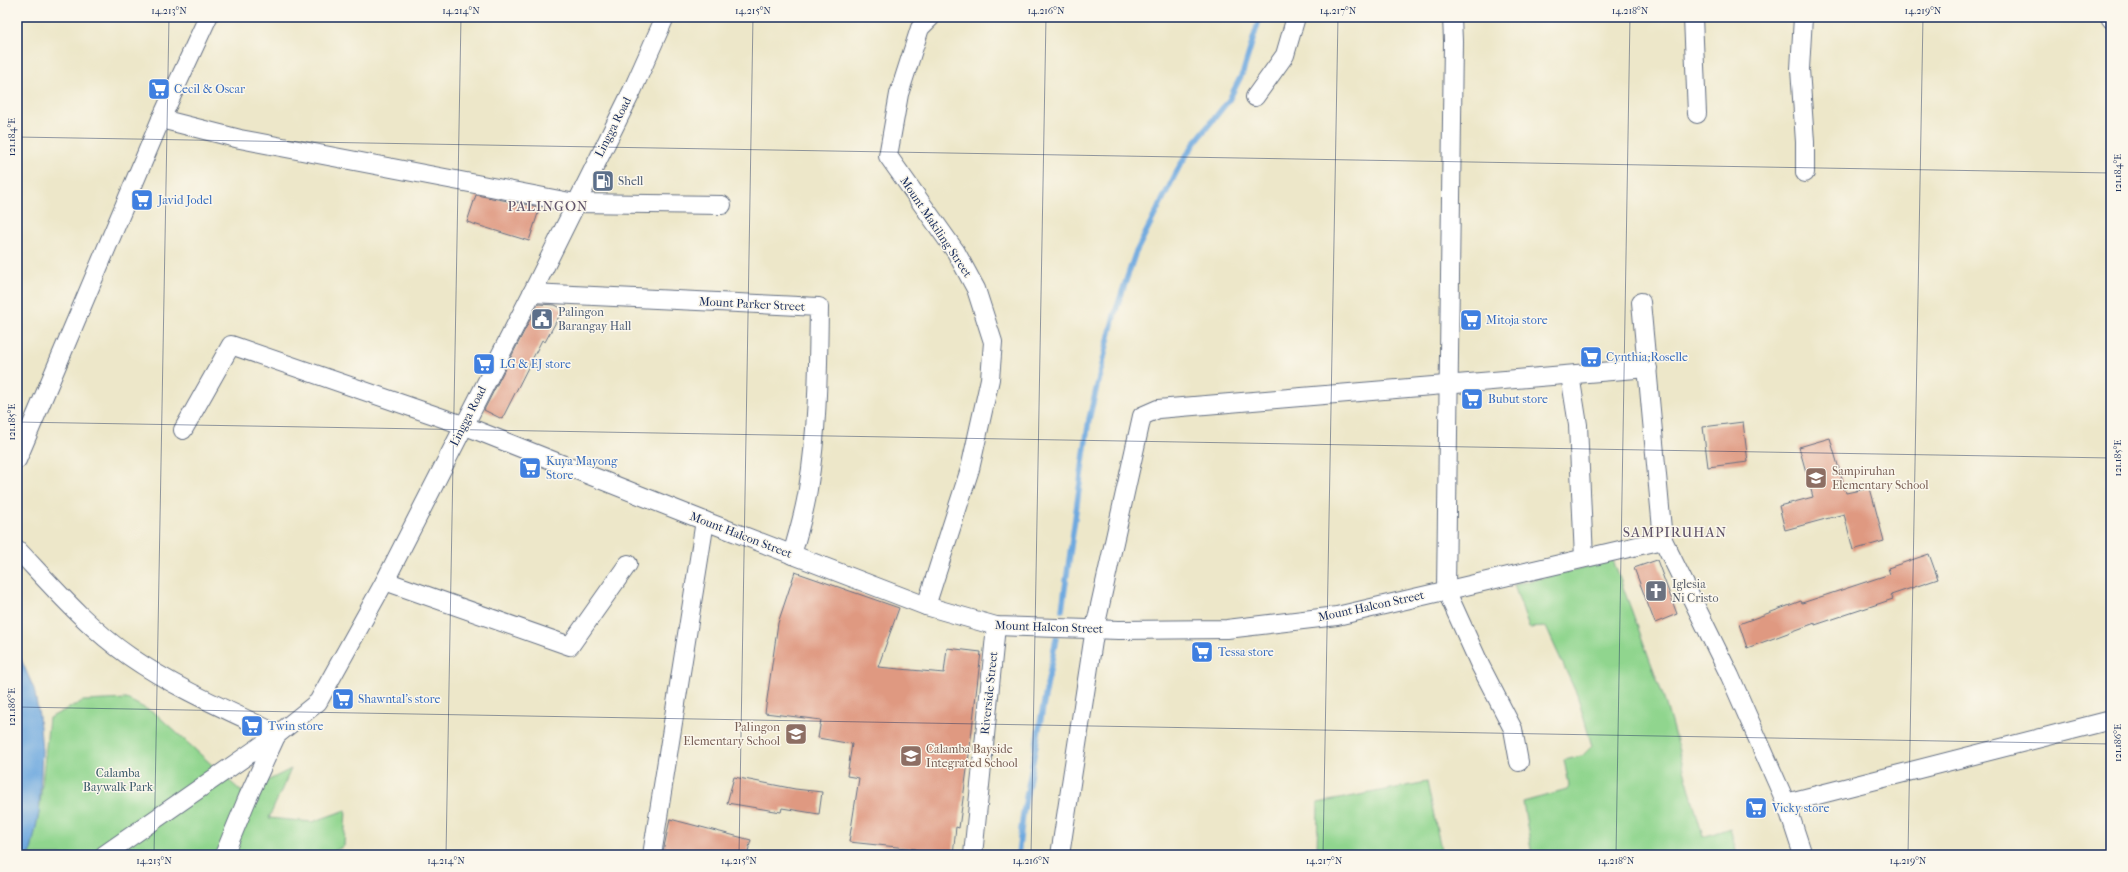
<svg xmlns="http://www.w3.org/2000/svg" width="2128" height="872" font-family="'IM FELL French Canon',serif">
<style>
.green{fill:#90d58e;stroke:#568276}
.water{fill:#6ea9df;stroke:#446c9e}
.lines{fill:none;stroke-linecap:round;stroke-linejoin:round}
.stream{stroke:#6ea9df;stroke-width:5.5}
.building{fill:#df9981}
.minor-casing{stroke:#646f83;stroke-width:20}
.minor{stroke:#fff;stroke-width:18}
.ticks{fill:none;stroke:#1b2f5e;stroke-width:1;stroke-opacity:0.45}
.labels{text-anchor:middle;stroke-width:3;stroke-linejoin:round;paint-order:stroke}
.shop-label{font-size:12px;fill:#366cbe;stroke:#fbf7ec;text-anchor:start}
.street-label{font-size:12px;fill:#1b2f5e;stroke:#fbf7ec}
.service-label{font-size:12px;fill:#4e5e75;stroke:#fbf7ec;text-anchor:start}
.education-label{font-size:12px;fill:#785e54;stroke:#fbf7ec;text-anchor:start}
.worship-label{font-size:12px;fill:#5b616d;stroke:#fbf7ec;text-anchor:start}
.park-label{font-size:12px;fill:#38586a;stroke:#fbf7ec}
.quarter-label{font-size:14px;letter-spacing:1px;fill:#60546a;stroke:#fbf7ec}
.neatline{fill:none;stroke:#1b2f5e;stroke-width:1.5}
.ticks-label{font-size:10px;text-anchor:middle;fill:#1b2f5e}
</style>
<rect width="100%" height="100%" fill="#fbf7ec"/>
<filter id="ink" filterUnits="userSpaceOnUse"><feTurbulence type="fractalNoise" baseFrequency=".025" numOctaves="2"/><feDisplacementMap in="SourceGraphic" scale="8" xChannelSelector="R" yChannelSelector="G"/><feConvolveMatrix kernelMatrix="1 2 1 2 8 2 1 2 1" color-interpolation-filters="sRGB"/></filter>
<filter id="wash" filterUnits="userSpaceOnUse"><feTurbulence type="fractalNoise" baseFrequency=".012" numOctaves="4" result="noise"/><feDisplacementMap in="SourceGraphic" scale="16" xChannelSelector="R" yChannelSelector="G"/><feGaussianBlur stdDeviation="0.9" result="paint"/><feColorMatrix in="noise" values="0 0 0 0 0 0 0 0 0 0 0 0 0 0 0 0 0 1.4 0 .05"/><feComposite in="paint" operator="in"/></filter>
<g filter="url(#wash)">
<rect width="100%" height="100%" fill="#ede7c9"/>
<g class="green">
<polygon points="1613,560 1665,701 1703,837 1730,828 1737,855 1532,855 1523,802 1567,790 1569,785 1564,760 1582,756 1592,746 1577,695 1546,627 1529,628 1514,585"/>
<polygon points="127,699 156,714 243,793 291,769 269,818 312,822 346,810 344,846 327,855 30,855 39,813 49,718 83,701"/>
<polygon points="1427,782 1442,855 1317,855 1318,803"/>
</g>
<polygon class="water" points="17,650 34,689 39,716 42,751 39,813 30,855 17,855"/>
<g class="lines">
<g class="stream">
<polyline points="1062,610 1089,419 1114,316 1135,254 1179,167 1196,141 1229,100 1243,72 1260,17"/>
<polyline points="1018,855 1023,814 1056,638"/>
</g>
</g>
<g id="blocks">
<g class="building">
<polygon points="476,195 540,207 529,241 467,222"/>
<polygon points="538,304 555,305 563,309 545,342 542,340 502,419 484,410"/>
<polygon points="1743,422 1748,462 1708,467 1703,427"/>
<polygon points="1830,438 1846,493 1870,488 1884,541 1853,550 1844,514 1785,530 1779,506 1813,497 1799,447"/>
<polygon points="1929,554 1938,579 1891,595 1893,599 1815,625 1815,623 1747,648 1739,624 1801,601 1802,603 1890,574 1888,568"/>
<polygon points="1657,560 1677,614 1655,623 1634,568"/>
<polygon points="795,572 899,608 878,667 944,673 947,648 981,652 969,755 959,828 956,827 953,855 916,855 916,849 849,842 859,778 847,776 852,744 818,738 821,720 765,713 778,623"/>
<polygon points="734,777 795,789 822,792 819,814 782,808 781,812 727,803"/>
<polygon points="670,819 751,840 747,855 673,855 663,852"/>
</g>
</g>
</g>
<g filter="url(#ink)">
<use href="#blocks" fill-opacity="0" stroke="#646f83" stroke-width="1"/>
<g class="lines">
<g class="minor-casing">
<g id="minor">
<polyline points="1452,17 1453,41 1446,590 1480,665 1513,729 1519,762"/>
<polyline points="1693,17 1697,114"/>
<polyline points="1803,17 1800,69 1805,142 1805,173"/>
<polyline points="2110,17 2111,19"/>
<polyline points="1255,97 1285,55 1296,17"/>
<polyline points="161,119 240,139 575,203 722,205"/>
<path d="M532,293l287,14c-1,61 -1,122 -11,182 -3,22 -10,44 -16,66"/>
<polyline points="1641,302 1663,540 1730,676 1786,803 1803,855"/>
<polyline points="1570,375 1578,425 1584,558"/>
<polyline points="183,430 231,345 463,425 705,521 926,606 996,626 1119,630 1227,629 1337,616 1663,540"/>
<polyline points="17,460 161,119 208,17"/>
<path d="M17,549c35,37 70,78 112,107 46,32 98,54 149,78"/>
<polyline points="385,581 570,646 628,564"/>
<polyline points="926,606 970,469 990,379 993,342 976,289 956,252 888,156 899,94 920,28 931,17"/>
<polyline points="1786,803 2111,720"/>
<polyline points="104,855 278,734 318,702 385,581 532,293 632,91 665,17"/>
<polyline points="224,855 248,797 277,734"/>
<polyline points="652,855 705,521"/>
<polyline points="973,855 996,626"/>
<polyline points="1060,855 1095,628 1142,416 1158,409 1648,368"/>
</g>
</g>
<use href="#minor" class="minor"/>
</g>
</g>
<path class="ticks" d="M17,137l2094,36M17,422l2094,36M17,707l2094,37M154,855l15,-838M446,855l15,-838M739,855l14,-838M1031,855l15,-838M1323,855l15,-838M1616,855l14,-838M1908,855l15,-838"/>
<defs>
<g id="supermarket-square" transform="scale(1.15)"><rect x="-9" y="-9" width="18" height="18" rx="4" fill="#3f7fe0" stroke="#fbf7ec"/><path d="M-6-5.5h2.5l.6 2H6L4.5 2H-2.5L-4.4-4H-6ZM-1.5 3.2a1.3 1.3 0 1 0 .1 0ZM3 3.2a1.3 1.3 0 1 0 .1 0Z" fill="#fff"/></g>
<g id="fuel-square" transform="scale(1.15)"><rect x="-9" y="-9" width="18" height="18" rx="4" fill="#5c6f8a" stroke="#fbf7ec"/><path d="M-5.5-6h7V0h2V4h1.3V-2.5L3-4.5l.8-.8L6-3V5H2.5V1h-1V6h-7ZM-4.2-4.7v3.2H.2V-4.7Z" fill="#fff"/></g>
<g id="civic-square" transform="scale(1.15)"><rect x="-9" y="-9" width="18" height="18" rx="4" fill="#5c6f8a" stroke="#fbf7ec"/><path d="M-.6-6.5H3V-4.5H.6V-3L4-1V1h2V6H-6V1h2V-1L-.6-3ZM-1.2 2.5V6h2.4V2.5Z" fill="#fff"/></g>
<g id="school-square" transform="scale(1.15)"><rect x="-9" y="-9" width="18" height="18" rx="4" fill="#8d6e63" stroke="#fbf7ec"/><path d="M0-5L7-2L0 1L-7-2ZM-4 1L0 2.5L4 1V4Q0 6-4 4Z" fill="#fff"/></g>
<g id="church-square" transform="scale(1.15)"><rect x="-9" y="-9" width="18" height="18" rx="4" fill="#6b7280" stroke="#fbf7ec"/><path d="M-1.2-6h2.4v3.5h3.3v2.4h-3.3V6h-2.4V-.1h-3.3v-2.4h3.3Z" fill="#fff"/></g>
</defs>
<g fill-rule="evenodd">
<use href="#supermarket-square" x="159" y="89"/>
<use href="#fuel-square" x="603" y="181"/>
<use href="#supermarket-square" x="142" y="200"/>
<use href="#civic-square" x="542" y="319"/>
<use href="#supermarket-square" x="1471" y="320"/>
<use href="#supermarket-square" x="1591" y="357"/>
<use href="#supermarket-square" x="484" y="364"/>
<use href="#supermarket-square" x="1472" y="399"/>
<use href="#supermarket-square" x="530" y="468"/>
<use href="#school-square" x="1816" y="478"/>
<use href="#church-square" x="1656" y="591"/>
<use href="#supermarket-square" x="1202" y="652"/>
<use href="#supermarket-square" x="343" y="699"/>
<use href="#supermarket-square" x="252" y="726"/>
<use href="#school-square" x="796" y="734"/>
<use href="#school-square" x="911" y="756"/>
<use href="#supermarket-square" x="1756" y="808"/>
</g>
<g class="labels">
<g class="shop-label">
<text x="174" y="93">Cecil &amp; Oscar</text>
<text x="158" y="204">Javid Jodel</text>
<text x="1486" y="324">Mitoja store</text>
<text x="1606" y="361">Cynthia;Roselle</text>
<text x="500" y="368">LG &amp; EJ store</text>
<text x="1488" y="403">Bubut store</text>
<text x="546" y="465">Kuya Mayong<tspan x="546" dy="14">Store</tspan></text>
<text x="1218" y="656">Tessa store</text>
<text x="358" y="703">Shawntal's store</text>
<text x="268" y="730">Twin store</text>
<text x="1772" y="812">Vicky store</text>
</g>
<g class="street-label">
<text transform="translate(613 127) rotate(-63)" y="4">Lingga Road</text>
<text transform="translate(936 227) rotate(56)" y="4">Mount Makiling Street</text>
<text transform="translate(752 304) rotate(3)" y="4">Mount Parker Street</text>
<text transform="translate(468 416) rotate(-63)" y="4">Lingga Road</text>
<text transform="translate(741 535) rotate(21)" y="4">Mount Halcon Street</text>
<text transform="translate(1371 606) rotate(-12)" y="4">Mount Halcon Street</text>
<text transform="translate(1049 627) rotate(2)" y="4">Mount Halcon Street</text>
<text transform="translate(989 693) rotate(-84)" y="4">Riverside Street</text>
</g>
<g class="service-label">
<text x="618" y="185">Shell</text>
<text x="558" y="316">Palingon<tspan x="558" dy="14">Barangay Hall</tspan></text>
</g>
<g class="education-label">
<text x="1832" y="475">Sampiruhan<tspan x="1832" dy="14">Elementary School</tspan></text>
<text x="780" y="731" text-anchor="end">Palingon<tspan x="780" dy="14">Elementary School</tspan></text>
<text x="926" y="753">Calamba Bayside<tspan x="926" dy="14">Integrated School</tspan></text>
</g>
<g class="worship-label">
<text x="1672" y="588">Iglesia<tspan x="1672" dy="14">Ni Cristo</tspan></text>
</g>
<g class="park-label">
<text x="118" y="777">Calamba<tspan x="118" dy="14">Baywalk Park</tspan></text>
</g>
<g class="quarter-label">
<text x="548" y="211">PALINGON</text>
<text x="1675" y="537">SAMPIRUHAN</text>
</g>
</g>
<rect width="2128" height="872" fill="none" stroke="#fbf7ec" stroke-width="44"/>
<rect x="22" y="22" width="2084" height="828" class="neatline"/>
<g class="ticks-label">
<text x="169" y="14">14.213°N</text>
<text x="461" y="14">14.214°N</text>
<text x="753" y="14">14.215°N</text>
<text x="1046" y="14">14.216°N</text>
<text x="1338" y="14">14.217°N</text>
<text x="1630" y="14">14.218°N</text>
<text x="1923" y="14">14.219°N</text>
<text transform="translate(11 137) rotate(-90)" y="4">121.184°E</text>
<text transform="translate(2117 173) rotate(-90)" y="4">121.184°E</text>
<text transform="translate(11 422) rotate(-90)" y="4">121.185°E</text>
<text transform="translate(2117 458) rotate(-90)" y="4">121.185°E</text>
<text transform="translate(11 707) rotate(-90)" y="4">121.186°E</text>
<text transform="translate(2117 743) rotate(-90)" y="4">121.186°E</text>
<text x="154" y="864">14.213°N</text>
<text x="446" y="864">14.214°N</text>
<text x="739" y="864">14.215°N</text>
<text x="1031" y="864">14.216°N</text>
<text x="1324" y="864">14.217°N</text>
<text x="1616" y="864">14.218°N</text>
<text x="1908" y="864">14.219°N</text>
</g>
</svg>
